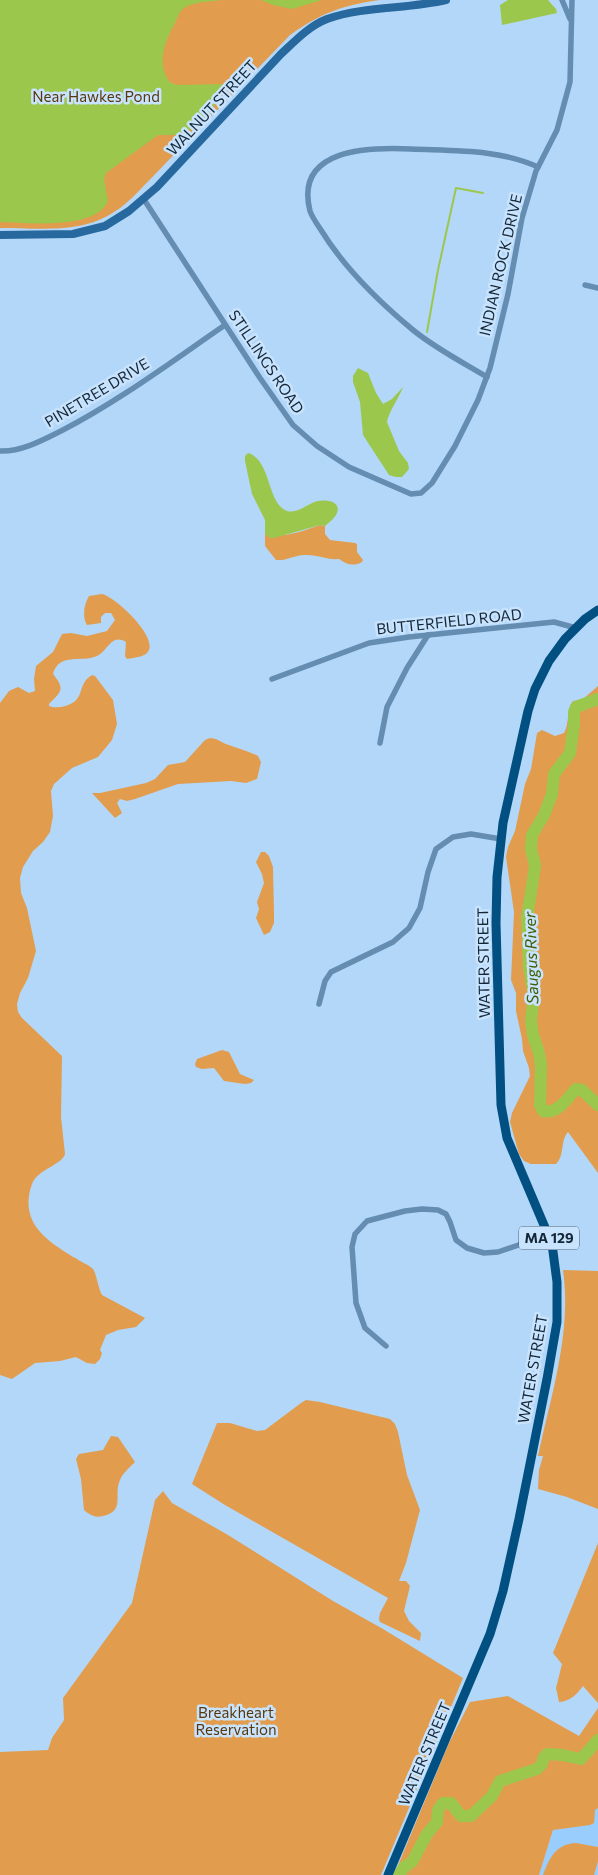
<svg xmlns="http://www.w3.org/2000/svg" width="598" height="1875" font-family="Commissioner,sans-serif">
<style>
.built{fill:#99cdfd}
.green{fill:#e29c4d}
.water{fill:#9cc74d}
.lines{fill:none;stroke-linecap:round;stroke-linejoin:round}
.stream{stroke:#9cc74d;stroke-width:2}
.river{stroke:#9cc74d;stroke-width:12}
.minor{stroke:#648db1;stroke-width:5.5}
.secondary{stroke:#27699e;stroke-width:8}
.primary{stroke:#024f82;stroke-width:9}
.labels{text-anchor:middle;stroke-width:5;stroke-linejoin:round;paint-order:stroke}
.shield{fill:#c8e3fd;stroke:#4b5f72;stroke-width:1}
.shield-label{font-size:14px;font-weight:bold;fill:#152737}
.park-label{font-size:15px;fill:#5a370b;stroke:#c8e3fd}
.street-label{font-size:15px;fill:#152737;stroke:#c8e3fd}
.water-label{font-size:16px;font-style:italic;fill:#435e02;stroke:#c8e3fd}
</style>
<rect width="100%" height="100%" fill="#b3d7f9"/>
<polygon class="built" points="566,1789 598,1808 598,1875 539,1875"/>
<g class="green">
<path d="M0,0h380c-37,5 -59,13 -90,35l-157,162c-6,5 -12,11 -19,15 -32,22 -77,16 -114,16z"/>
<path d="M320,525l5,1v8l5,6 25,3 2,1v8l6,8 -1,2c-9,5 -16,2 -23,-3 -13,1 -20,-4 -32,-4 -11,-1 -20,6 -31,5l-11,-14v-12c12,6 42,-4 55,-9z"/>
<path d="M102,594c14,3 61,47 44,60 -5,3 -13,4 -19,5l-2,-3 1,-14c-15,-9 -18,9 -29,14 -16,7 -38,-4 -44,18 12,15 9,17 -4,30v2c5,2 7,1 12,1 27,-5 14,-22 31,-32l3,1 18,24 4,24 -5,16 -14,17 -26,11 -18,16 -3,7 2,25 -3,16 -7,10 -10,9 -10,16 -3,11 1,15 6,15 9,43 -8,27 -8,15 -3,11 1,8 4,6 40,38 -1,61 4,37c-3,11 -27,15 -33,30 -14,39 16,58 45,75 4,3 12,6 16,10 4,6 5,19 9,26l43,23 -9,9 -18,3 -12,5 -6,15 2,3 -2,6 -5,5 -8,-1 -11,-6 -16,4 -25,2 -23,16 -12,-4v-672l9,-12 9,-4 11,6 6,-2 -1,-12 2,-13 17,-14 9,-18 9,-1 16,3 20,-5 8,-11 -4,-7h-6l-4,4v6l-14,2c-5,-8 -3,-21 2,-29z"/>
<path d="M598,686v487l-30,-41c-8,9 -3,23 -12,32h-25l-7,-3 -5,-7 -9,-32 2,-9 18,-37 -1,-8 -6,-17 -1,-12 -6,-28v-18l-5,-13 3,-68 -8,-55 2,-10 7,-16 10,-47 6,-15 6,-36 5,-3 13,6 9,-3c6,-10 2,-23 9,-32l9,-1z"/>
<path d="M210,738c6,0 11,4 16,6 11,4 22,7 32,12l3,6 -4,17 -11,4 -15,-2 -53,3 -43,15 -8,2 -7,-2 -3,4 5,10 -7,5 -23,-25h8l46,-10 9,-4 13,-14 17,-3 20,-22z"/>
<polygon points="261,852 265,852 269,856 273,867 274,913 274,923 270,932 264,935 256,918 259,909 257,902 264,883 262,874 256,862"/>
<polygon points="222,1050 229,1052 240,1074 254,1080 251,1083 245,1084 224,1081 214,1068 202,1069 196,1067 195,1064 197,1059"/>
<path d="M563,1270l35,1v238l-31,-12 -29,-8 1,-19 4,-14h-5c13,-60 34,-124 25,-186z"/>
<polygon points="306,1400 320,1402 390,1419 395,1424 398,1432 407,1475 420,1510 406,1563 399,1581 406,1581 410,1586 404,1611 409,1621 421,1633 420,1641 380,1622 379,1619 380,1613 388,1598 225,1505 192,1484 217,1423 230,1423 257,1431 265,1430 301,1403"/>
<path d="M111,1436l7,1 17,25c-5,5 -13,12 -15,18 -7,14 6,31 -17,36 -8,2 -13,-1 -19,-6l-3,-31 -5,-20 3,-5 24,-4z"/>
<polygon points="163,1491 172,1503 228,1535 333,1601 383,1629 463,1678 381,1875 0,1875 0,1752 48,1750 52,1738 64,1720 63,1698 132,1603 155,1500"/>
<path d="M598,1543v160l-15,-17c-7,9 -12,15 -24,16l-3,-14 6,-24 -9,-11z"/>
<polygon points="508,1696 579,1736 598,1708 598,1808 595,1810 594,1823 590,1825 553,1830 539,1875 394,1875 449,1743 470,1702"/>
<path d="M576,1843l22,4v14l-4,14h-51c6,-17 13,-31 33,-32z"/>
</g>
<g class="water">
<path d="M0,0h221c-11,2 -25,1 -35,7 -7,3 -8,11 -12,18 -10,17 -18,42 -3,58l7,2 43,-1 3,4 -12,22 -12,16 -24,9h-18l-52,38 -2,6 4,22c-12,29 -81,22 -108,21z"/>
<polygon points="261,0 322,0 292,9 273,5"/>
<polygon points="508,0 548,0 556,9 557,13 502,25 500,5"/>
<path d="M358,368l10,5 8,20 7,11 9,-5 11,-12c-4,11 -14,24 -16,35l12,29 9,12 1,6 -7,8h-6l-7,-2 -26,-40 -3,-33 -7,-20v-6z"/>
<path d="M248,453c23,7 19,48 37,57 10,6 23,-7 33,-9 10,-2 25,1 18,14 -3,5 -8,8 -11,11l-5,-1 -46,13h-4l-5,-4v-14l-13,-26 -7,-33v-5z"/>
<path d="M423,1846l-6,17 -12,12h-6c5,-14 17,-17 24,-29z"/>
</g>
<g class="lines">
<polyline class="stream" points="427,332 438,270 456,188 483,193"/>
<g class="river">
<path d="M598,699l-22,8 -2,5v13l-4,28 -16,21 -2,20 -8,21 -12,20 -1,14 4,16 -1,8 -7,44 2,52 5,26 -3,26 2,14 6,18 2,12 -1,40 3,6c15,3 24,-12 33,-22l6,1 16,15"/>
<polyline points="399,1875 404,1867 412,1862 427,1834 437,1822 438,1810 443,1803 451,1803 461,1816 471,1816 492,1796 500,1781 537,1769 542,1764 544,1757 547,1754 562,1755 581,1759 598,1740"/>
</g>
<g class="minor">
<polyline points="562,0 570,19"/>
<polyline points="143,198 260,378 293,425 317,446 349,467 411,494 421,493 432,483 455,446 478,400 490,368 508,294 522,218 536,171 557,130 570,82 572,0"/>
<polyline points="585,285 598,288"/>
<path d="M487,377c-25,-15 -52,-29 -74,-47 -35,-29 -68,-61 -92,-100 -4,-6 -9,-13 -11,-19 -16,-63 59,-64 101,-62 43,2 88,0 127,18"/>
<path d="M0,451c21,1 43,-11 61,-20 58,-30 110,-69 164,-106"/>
<polyline points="272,679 369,643 409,637 554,622 576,628"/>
<polyline points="380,743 387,707 407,668 428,635"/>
<polyline points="319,1004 325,981 331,972 393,942 409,928 420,908 428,872 436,849 453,837 471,834 501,839"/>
<polyline points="386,1346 365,1328 356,1303 352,1247 355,1234 367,1221 405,1211 422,1209 438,1210 446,1214 450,1222 456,1240 467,1248 484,1253 498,1252 548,1235"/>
</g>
<path class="secondary" d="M0,235l73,-1 32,-8 24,-15 28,-24 124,-133c14,-13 28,-28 46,-35 37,-13 81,-10 119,-19"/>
<polyline class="primary" points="388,1875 490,1634 503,1591 519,1519 547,1379 557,1322 557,1282 552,1244 507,1138 501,1105 496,923 497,877 503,823 528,711 535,689 549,661 565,639 585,619 598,610"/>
</g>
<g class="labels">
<rect class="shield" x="519" y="1226.5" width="60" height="23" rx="4"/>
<g class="shield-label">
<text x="549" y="1243">MA 129</text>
</g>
<g class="park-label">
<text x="96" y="102">Near Hawkes Pond</text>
<text x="236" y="1718">Breakheart<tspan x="236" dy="17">Reservation</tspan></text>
</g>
<g class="street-label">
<text transform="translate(212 108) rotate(-47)" y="5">WALNUT STREET</text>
<text transform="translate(501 265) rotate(-77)" y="5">INDIAN ROCK DRIVE</text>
<text transform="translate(266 362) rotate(56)" y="5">STILLINGS ROAD</text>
<text transform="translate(97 393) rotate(-31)" y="5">PINETREE DRIVE</text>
<text transform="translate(449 622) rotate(-6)" y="5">BUTTERFIELD ROAD</text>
<text transform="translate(484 963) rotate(-91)" y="5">WATER STREET</text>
<text transform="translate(533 1369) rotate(-80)" y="5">WATER STREET</text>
<text transform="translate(425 1754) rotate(-67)" y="5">WATER STREET</text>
</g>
<g class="water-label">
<text transform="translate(531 958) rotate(-92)" y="6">Saugus River</text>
</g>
</g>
</svg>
